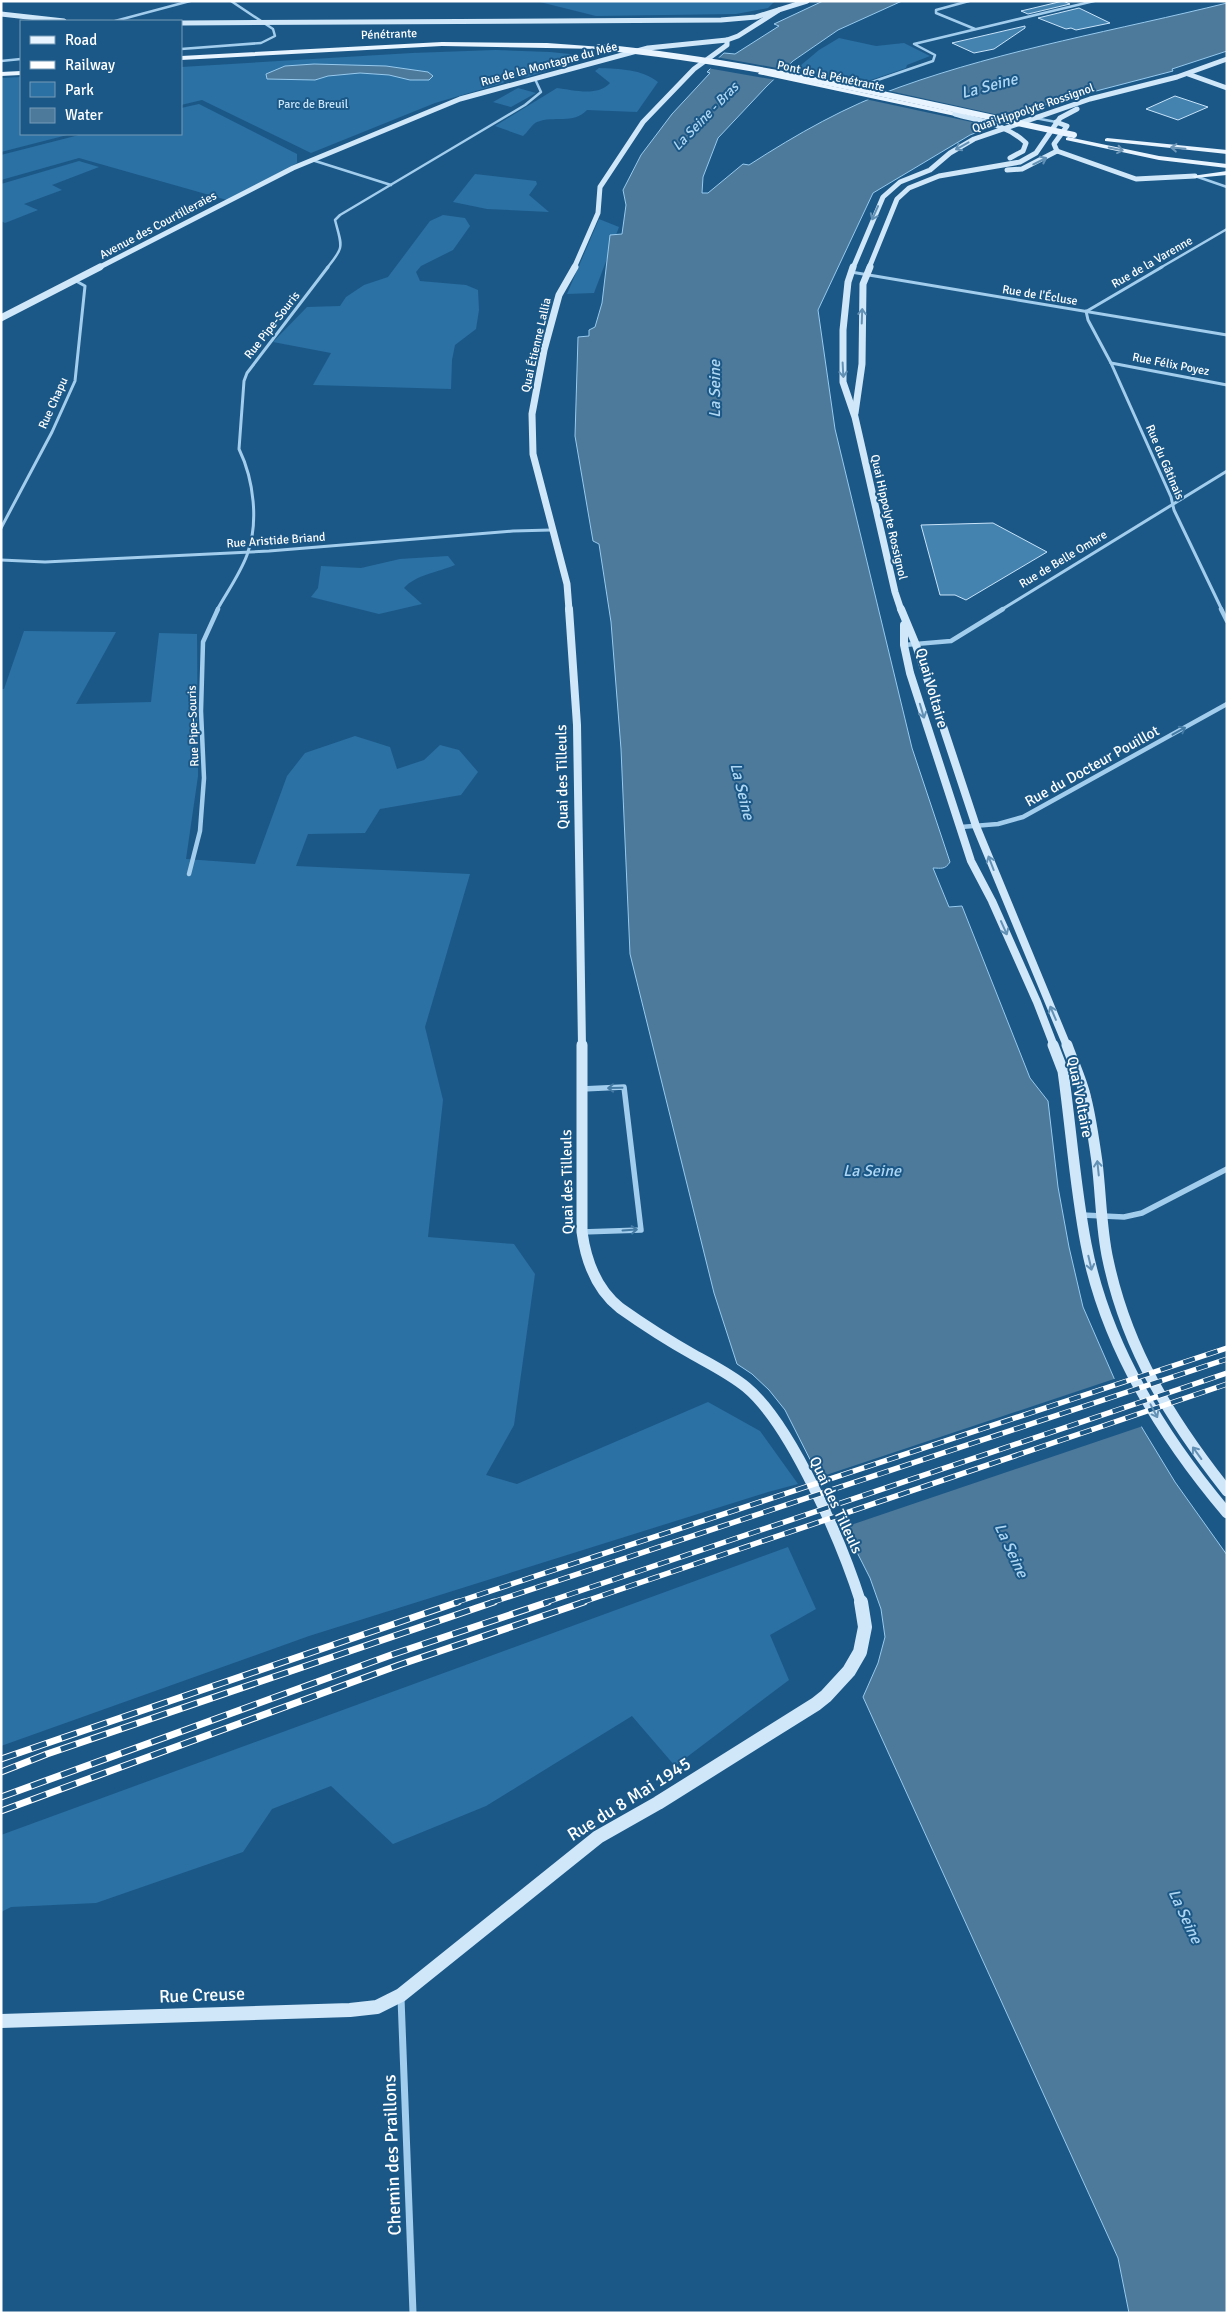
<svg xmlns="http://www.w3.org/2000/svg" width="1228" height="2314" font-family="Signika,sans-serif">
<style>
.green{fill:#2b71a4}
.water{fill:#4d799b;stroke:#96caee}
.pier{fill:#1b5887}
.building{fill:#4482b0;stroke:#c8e4f9}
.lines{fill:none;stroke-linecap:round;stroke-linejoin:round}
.street-far4{stroke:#a3cdec;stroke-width:2.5}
.street-far3{stroke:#a3cdec;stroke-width:3}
.street-far2{stroke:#a3cdec;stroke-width:4.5}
.street-far1{stroke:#a3cdec;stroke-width:5.5}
.street{stroke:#a3cdec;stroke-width:7}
.secondary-far4{stroke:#cfe7f9;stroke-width:5}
.secondary-far3{stroke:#cfe7f9;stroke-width:7}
.secondary-far2{stroke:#cfe7f9;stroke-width:8}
.secondary-far1{stroke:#cfe7f9;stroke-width:11}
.secondary{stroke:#cfe7f9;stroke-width:14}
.primary{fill:#e8f4ff;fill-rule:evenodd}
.rail-far1-casing{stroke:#fff;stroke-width:5.5}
.rail-casing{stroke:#fff;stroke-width:7}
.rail-far1{stroke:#1b5887;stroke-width:4;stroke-dasharray:12;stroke-linecap:butt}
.rail{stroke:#1b5887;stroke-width:5;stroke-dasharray:16;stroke-linecap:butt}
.secondary-bridge{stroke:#cfe7f9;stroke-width:5}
.primary-bridge{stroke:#e8f4ff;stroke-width:6}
.oneway{stroke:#6391b5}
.oneway2{stroke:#6d96b7}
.oneway3{stroke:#447ba5}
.labels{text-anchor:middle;stroke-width:4;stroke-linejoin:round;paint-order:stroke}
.far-street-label{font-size:12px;fill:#fff;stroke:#1b5887}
.far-park-label{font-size:12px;fill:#c8e4f9;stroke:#1b5887}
.far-water-label{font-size:14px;font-style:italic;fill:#afd7f3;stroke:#1b5887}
.street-label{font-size:15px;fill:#fff;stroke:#1b5887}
.water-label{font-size:16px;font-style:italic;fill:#afd7f3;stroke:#1b5887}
.near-street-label{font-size:18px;fill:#fff;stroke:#1b5887}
</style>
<rect width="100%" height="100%" fill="#1b5887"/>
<g class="green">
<polygon points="536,1 775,1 768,8 736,14 596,16"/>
<polygon points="839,38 876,46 904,43 930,56 907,65 906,68 859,84 794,71 819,50"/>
<polygon points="495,50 550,52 590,56 556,60 559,67 527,77 508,78 503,83 435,103 311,153 202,100 181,105 181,67 412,53"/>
<path d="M599,68c20,1 43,1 59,14l-21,30 -50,-2c-14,15 -33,5 -50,12 -5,2 -9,10 -14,14l-28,-10 62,-38c16,2 41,9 53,-5l-15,-12z"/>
<polygon points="21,77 21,134 71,134 1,152 1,78"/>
<polygon points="518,88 536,93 511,107 493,102"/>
<polygon points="199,104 297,154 297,163 227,200 79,158 1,180 1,155 83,134 181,134 181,108"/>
<polygon points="79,161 99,167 52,185 62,190 24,204 38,210 5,223 1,221 1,184"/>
<polygon points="475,174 536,181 537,184 529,195 549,212 487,209 453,202"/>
<polygon points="443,215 465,218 470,226 453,250 421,266 416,272 420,281 466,285 478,290 479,310 476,329 455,345 452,360 451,389 313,385 331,353 273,342 307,307 340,306 346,297 364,285 388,277 430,221"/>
<polygon points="599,219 619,227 594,293 567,294"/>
<path d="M448,556l7,9c-16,7 -40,10 -51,23l18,16 -43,10 -68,-17 7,-9 3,-22 40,2 39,-9z"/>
<polygon points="24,631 116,632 76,704 151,702 159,633 197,634 198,776 186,859 255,864 287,776 305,753 355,736 390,747 397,769 424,760 440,745 459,750 478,772 461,795 380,809 365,833 308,834 296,866 470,874 425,1027 443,1100 428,1237 514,1244 535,1274 514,1425 486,1475 517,1484 708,1402 760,1431 798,1484 768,1492 309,1636 1,1746 1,689 4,689"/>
<polygon points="788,1547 816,1609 770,1635 789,1680 675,1766 632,1716 486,1806 393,1844 331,1786 272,1809 243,1852 96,1903 11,1907 1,1912 1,1835"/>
</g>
<g class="water">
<path d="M823,1h79l-64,29 -45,31 -27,26 -48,51 -15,39 -1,16h6l35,-29 6,1c48,-31 97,-59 151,-78 106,-38 218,-57 327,-84v48l-55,18 1,2 -123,32 -80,32 -97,58 -55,117 17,119 77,319 38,114c-5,8 -9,6 -17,6l16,39 13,-1 68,172 18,23 10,86 11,60 14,60 34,78 27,46 31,51 52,73v758h-98l-11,-55 -255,-561 15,-34 7,-26 -4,-28 -11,-31 -85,-168 -16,-20 -17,-16 -15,-10 -23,-71 -84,-339 -9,-205 -10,-127 -12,-78 -6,-3 -18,-105 3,-99 11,-1v-6l6,-3 7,-24 8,-68 12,-1 4,-29 -3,-15 18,-35 31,-41 38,-41 -3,-1 5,-5 1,-4 11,-10 11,1 44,-28 -5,-2z"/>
<polygon points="314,64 386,66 428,72 433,76 429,80 410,80 389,75 360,73 328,76 315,80 267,79 266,74 285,66"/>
</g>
<g class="pier">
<polygon points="716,57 788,70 776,80 707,68"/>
<polygon points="885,90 1017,119 995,127 865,99"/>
<polygon points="1117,1378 1143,1426 842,1528 817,1478"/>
</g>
<g class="building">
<polygon points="1063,1 1070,4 1028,14 1021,11"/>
<polygon points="1079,8 1110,23 1076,30 1071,28 1066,29 1038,18"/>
<polygon points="1025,26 1025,28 994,49 974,53 952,43"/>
<polygon points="1175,96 1208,107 1178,120 1146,109"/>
<polygon points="993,523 1047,552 966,600 955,595 940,595 921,525"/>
</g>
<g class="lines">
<g class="street-far4">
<polyline points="969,1 936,10 936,13 975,29"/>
<polyline points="115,21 190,1"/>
<polyline points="181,49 261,43 275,36 273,29 231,1"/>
<polyline points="1,61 21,59"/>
<polyline points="863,85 933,61 935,55 914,44 1094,1"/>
<polyline points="1035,118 1056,122"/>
<polyline points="312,160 391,185"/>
<polyline points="1195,176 1227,187"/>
<path d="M327,268c18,-22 15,-21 8,-48l5,-5 185,-110 16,-13 -6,-13"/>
<polyline points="1160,268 1227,229"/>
</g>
<g class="street-far3">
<polyline points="851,272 1227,335"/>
<polyline points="1086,311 1088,320 1111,363 1171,497 1174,510 1222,610"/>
<polyline points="1087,311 1162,267"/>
<polyline points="1111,363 1227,385"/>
<polyline points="1,528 52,432 75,381 85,286 76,281"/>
<polyline points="1,560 45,562 269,551 513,531 551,530"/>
<path d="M217,610c10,-18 23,-36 30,-55 12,-32 7,-75 -8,-106l5,-68 3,-8 81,-106"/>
<polyline points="1001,610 1227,471"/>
</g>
<g class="street-far2">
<polyline points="1221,609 1227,621"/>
<polyline points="904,645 951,641 1003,609"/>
<polyline points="961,827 998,824 1023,817 1227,704"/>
<polyline points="189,874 200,831 204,778 201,711 203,642 218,609"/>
</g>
<g class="street-far1">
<polyline points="582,1089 624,1087 641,1230 582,1232"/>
<polyline points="1082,1215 1124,1217 1142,1213 1227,1169"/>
</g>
<polyline class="street" points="401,1998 413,2313"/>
<g class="secondary-far4">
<polyline points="1,14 64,21"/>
<polyline points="181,23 721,20 756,17 807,1"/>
<polyline points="1188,74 1227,88"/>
<polyline points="1056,122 1067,126 1054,144 1057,151"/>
<polyline points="1057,151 1136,179 1195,176"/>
<polyline points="1007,170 1022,169 1057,151"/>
<polyline points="98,268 293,168 460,99 648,48 727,40 738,36 779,10"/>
<polyline points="574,268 598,213 600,187 643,122 694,69 727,45 727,40"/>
<polyline points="853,268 883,197 900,182 930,170 950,153 974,139 1090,99 1177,77 1227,59"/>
<polyline points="869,268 897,199 909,188 939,176 1020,162 1036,153 1060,118 1077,109"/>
</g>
<g class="secondary-far3">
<polyline points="853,267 848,282 843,330 843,382 855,417 895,592 901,610"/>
<polyline points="1,318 100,267"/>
<polyline points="855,413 862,364 863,284 870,267"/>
<polyline points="569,610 567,584 533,454 532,414 544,350 559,295 575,267"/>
</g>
<g class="secondary-far2">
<polyline points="569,609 577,725 582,1046"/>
<polyline points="901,609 916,645 976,826 1067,1046"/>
<polyline points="904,625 904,645 910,673 971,861 992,901 1037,1002 1054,1046"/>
</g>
<g class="secondary-far1">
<path d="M582,1045v187c4,29 14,57 38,76 24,17 49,33 74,47 18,10 36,19 52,32 46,38 97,159 115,216"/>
<path d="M1053,1045l10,26c8,57 12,116 23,173 19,100 76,192 141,269"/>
<path d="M1067,1045c6,17 15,36 19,54 5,20 8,42 11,63 4,32 4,67 11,98 19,90 63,160 119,231"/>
</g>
<polyline class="secondary" points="1,2021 350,2010 377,2007 401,1995 598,1837 658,1803 816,1704 826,1696 849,1671 860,1652 865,1627 861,1602"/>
<g class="primary">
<polygon points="442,42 547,43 602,47 599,49 442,46 181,60 181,56"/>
<polygon points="21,71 21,75 1,76 1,72"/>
<polygon points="760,71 955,112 958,114 955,116 758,74"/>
<polygon points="1068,137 1159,156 1227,164 1227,168 1159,160 1066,140 1066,138"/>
<polygon points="1107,138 1227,150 1227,154 1105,141 1105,139"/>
<polygon points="1227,171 1227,175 1195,178 1192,176"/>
</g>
<g class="rail-far1-casing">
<g id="rail-far1">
<polyline points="454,1603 1227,1348"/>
<polyline points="490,1603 1227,1359"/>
<polyline points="544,1603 1227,1373"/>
<polyline points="580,1603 1227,1384"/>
</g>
</g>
<g class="rail-casing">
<g id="rail">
<polyline points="1,1759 458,1602"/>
<polyline points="1,1772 47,1754 494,1602"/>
<polyline points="1,1797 391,1655 548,1602"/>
<polyline points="1,1811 399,1665 584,1602"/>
</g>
</g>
<use href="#rail-far1" class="rail-far1"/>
<use href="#rail" class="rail"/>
<path class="secondary-bridge" d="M955,114c25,7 51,10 71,29l-3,8 -13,7"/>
<path class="primary-bridge" d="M599,47c161,16 317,55 475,88"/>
</g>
<defs><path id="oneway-shaft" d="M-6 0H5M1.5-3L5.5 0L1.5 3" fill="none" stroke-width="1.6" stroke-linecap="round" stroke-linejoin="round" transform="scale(1.25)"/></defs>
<g class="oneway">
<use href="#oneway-shaft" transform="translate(962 146) rotate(151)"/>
<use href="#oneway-shaft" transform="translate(1040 161) rotate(-26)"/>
<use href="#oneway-shaft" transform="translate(875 213) rotate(114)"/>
<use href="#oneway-shaft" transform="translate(862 316) rotate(-88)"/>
<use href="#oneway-shaft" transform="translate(843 370) rotate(87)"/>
<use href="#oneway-shaft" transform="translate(922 711) rotate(73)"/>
<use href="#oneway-shaft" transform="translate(991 863) rotate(-111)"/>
<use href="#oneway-shaft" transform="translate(1004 928) rotate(66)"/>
<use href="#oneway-shaft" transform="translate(1053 1013) rotate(-113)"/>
<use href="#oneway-shaft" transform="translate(1098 1168) rotate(-96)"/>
<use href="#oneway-shaft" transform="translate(1090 1263) rotate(77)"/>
<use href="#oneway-shaft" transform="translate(1154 1411) rotate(62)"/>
<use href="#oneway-shaft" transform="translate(1197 1453) rotate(-126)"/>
</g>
<g class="oneway2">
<use href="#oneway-shaft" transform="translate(1178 148) rotate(-175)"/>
<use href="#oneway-shaft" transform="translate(1116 149) rotate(12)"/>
</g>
<g class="oneway3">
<use href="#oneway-shaft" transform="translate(1179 731) rotate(-29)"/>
<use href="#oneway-shaft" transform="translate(615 1088) rotate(179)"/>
<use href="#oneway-shaft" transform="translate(630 1230) rotate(-4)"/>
</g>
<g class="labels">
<g class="far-street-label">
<text transform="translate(389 34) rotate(-2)" y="4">Pénétrante</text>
<text transform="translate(549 64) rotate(-15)" y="4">Rue de la Montagne du Mée</text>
<text transform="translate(831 76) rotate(12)" y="4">Pont de la Pénétrante</text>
<text transform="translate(1033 108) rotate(-19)" y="4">Quai Hippolyte Rossignol</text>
<text transform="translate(158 225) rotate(-28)" y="4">Avenue des Courtilleraies</text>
<text transform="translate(1152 262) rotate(-30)" y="4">Rue de la Varenne</text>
<text transform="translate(1040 295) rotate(9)" y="4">Rue de l'Écluse</text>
<text transform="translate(272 325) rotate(-52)" y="4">Rue Pipe-Souris</text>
<text transform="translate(536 345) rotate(-77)" y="4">Quai Étienne Lallia</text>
<text transform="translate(1171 364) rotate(11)" y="4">Rue Félix Poyez</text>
<text transform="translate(53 403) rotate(-66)" y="4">Rue Chapu</text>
<text transform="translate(1165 462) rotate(67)" y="4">Rue du Gâtinais</text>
<text transform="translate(889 517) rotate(77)" y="4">Quai Hippolyte Rossignol</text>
<text transform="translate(276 540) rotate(-4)" y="4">Rue Aristide Briand</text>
<text transform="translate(1063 559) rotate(-31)" y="4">Rue de Belle Ombre</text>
<text transform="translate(193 726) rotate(-92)" y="4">Rue Pipe-Souris</text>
</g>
<g class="far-park-label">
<text x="313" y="108">Parc de Breuil</text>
</g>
<g class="far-water-label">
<text transform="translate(705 116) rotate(-46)" y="5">La Seine - Bras</text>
</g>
<g class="street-label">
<text transform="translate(932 688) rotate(74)" y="5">Quai Voltaire</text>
<text transform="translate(1092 766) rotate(-29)" y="5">Rue du Docteur Pouillot</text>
<text transform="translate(562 777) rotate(-91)" y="5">Quai des Tilleuls</text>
<text transform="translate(1080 1097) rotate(79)" y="5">Quai Voltaire</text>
<text transform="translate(567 1182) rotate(-91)" y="5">Quai des Tilleuls</text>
<text transform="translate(836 1505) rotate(65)" y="5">Quai des Tilleuls</text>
</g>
<g class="water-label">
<text transform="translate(989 85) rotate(-15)" y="6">La Seine</text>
<text transform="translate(714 389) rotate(-90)" y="6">La Seine</text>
<text transform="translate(743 791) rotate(76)" y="6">La Seine</text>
<text x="872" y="1176">La Seine</text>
<text transform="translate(1012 1550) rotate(65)" y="6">La Seine</text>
<text transform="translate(1186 1916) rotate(65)" y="6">La Seine</text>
</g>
<g class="near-street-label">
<text transform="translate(629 1799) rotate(-32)" y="6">Rue du 8 Mai 1945</text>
<text transform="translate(202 1995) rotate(-2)" y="6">Rue Creuse</text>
<text transform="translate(392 2155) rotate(-92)" y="6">Chemin des Praillons</text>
</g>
</g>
<rect width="1228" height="2314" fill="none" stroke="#ffffff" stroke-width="5"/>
<rect x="20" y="20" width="162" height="115" fill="#1b5887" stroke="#769bb7"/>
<rect x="30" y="36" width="25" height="8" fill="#e8f4ff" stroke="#769bb7"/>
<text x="65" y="45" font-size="15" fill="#ffffff">Road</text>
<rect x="30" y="61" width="25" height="8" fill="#ffffff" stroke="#769bb7"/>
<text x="65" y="70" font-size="15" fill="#ffffff">Railway</text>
<rect x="30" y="82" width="25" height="15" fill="#2b71a4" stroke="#769bb7"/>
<text x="65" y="95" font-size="15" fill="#ffffff">Park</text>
<rect x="30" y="108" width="25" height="15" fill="#4d799b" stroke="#769bb7"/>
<text x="65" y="120" font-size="15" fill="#ffffff">Water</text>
</svg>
